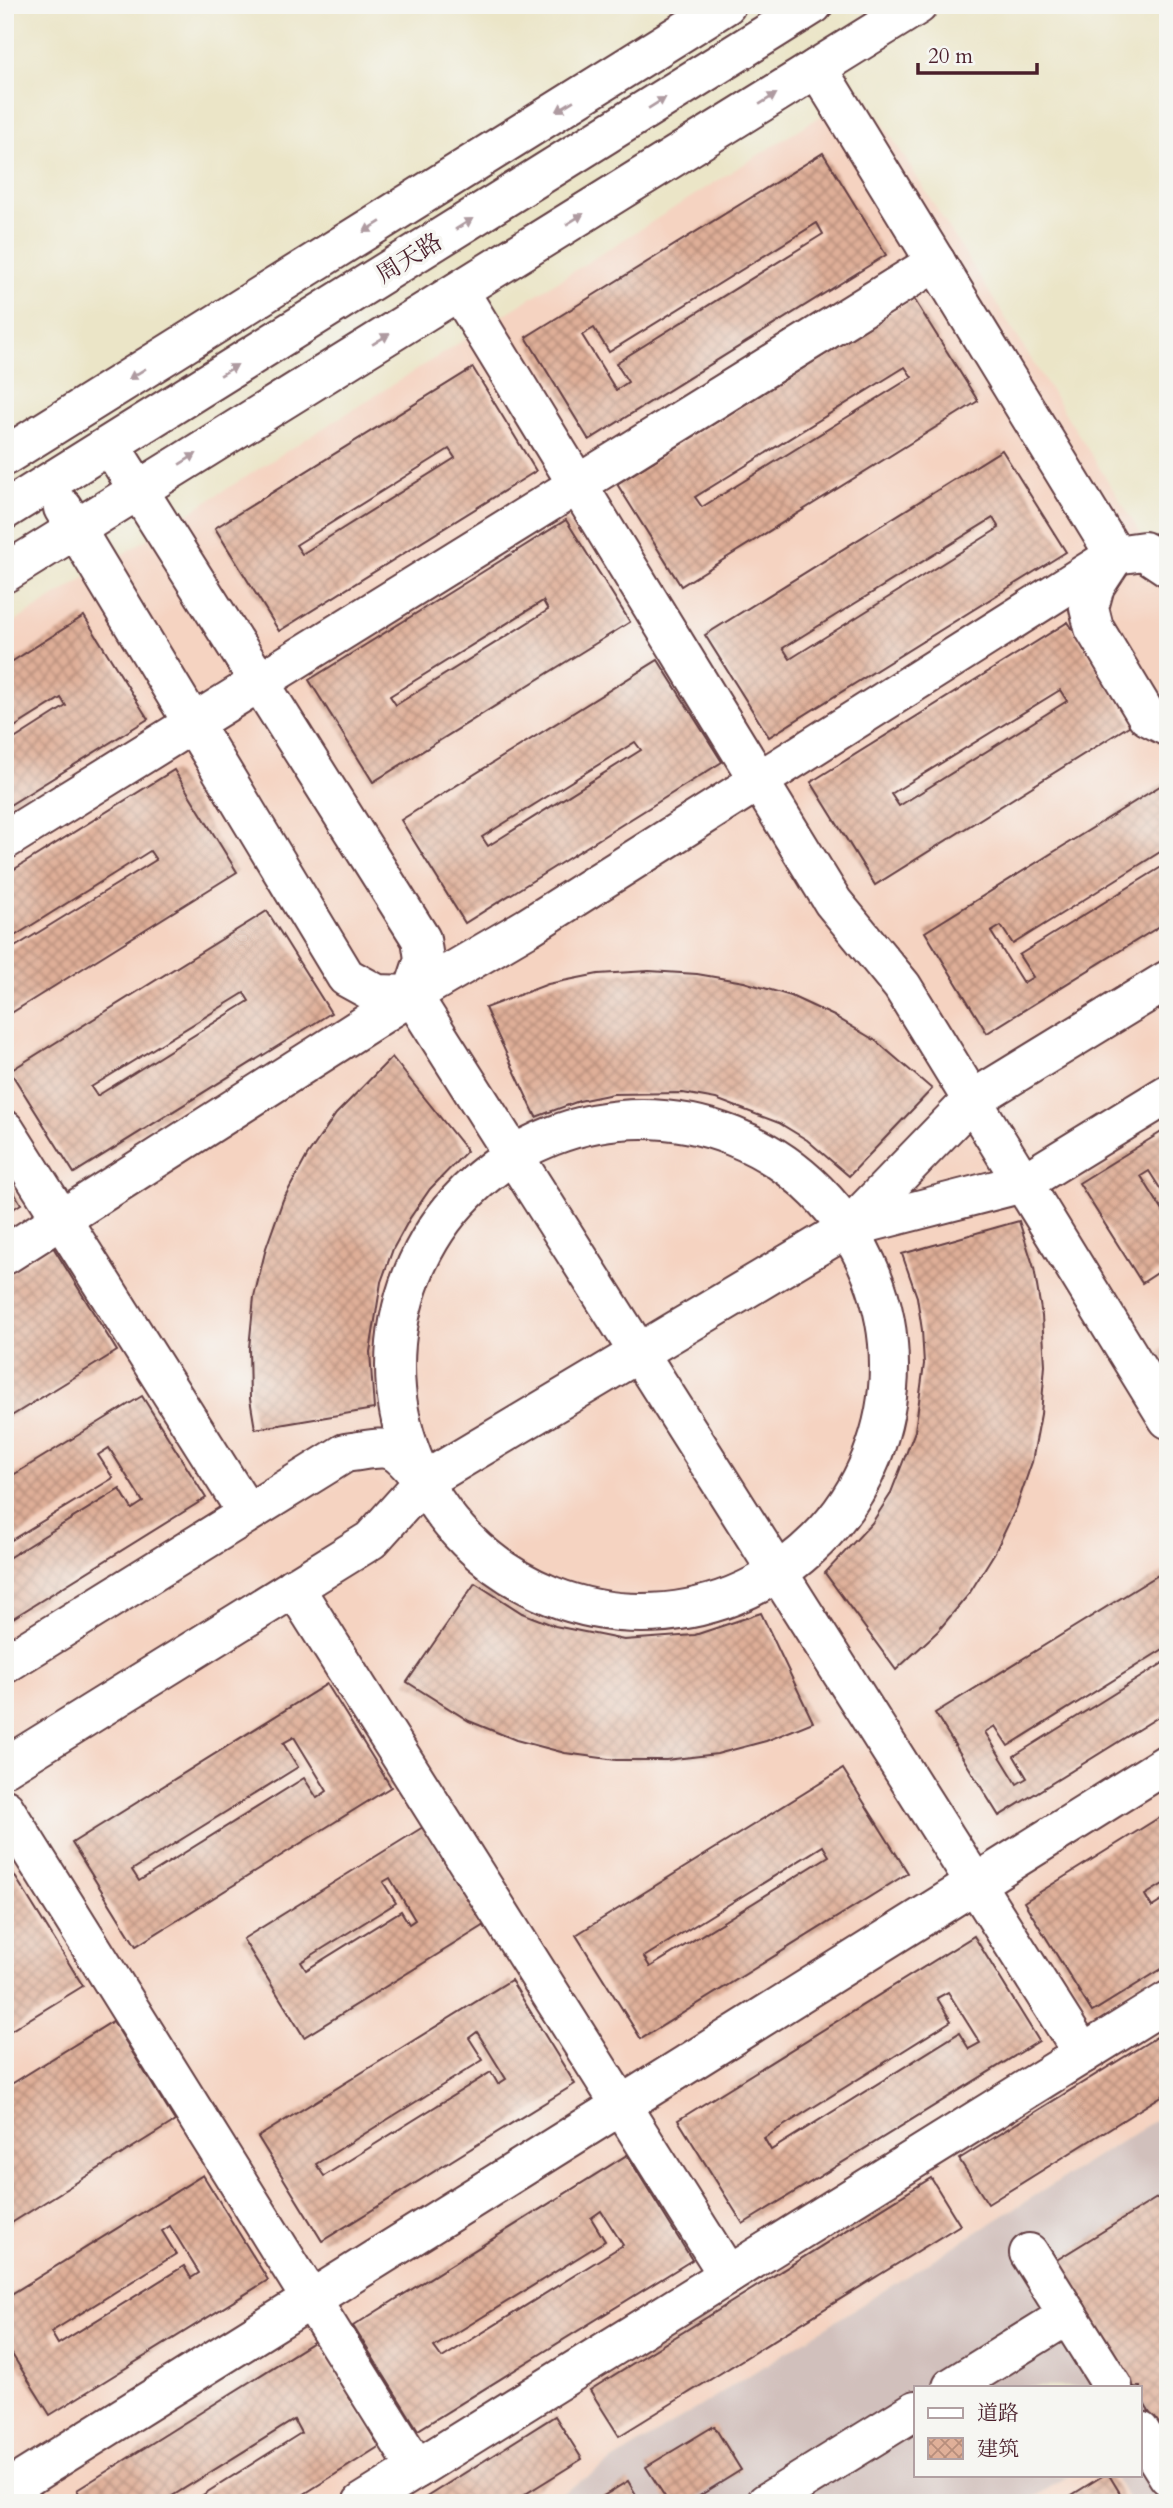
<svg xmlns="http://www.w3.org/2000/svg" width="1173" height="2508" font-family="Cardo,'Noto Serif SC',serif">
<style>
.built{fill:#f5d3c1}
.industrial{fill:#d1c0bc}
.building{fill:url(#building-cross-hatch);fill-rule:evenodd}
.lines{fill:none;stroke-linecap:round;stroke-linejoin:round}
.minor-casing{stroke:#623d42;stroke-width:42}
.minor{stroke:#fff;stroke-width:38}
.oneway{fill:#ae9aa0}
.labels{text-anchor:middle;stroke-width:7;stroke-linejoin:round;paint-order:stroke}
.street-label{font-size:24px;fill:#4a1f2b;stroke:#f6f6f2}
</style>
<defs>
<pattern id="building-cross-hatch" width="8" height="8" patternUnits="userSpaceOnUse" patternTransform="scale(1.75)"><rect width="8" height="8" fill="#dfaf98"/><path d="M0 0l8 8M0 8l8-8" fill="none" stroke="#b78e7c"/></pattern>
</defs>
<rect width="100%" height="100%" fill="#f6f6f2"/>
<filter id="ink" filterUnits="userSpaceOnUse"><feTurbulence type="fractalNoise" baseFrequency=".0143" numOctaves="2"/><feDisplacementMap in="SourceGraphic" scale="14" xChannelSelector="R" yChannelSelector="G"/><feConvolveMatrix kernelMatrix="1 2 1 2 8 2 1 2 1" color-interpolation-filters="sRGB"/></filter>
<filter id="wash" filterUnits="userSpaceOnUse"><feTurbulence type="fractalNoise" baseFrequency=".00686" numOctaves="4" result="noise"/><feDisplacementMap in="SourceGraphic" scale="28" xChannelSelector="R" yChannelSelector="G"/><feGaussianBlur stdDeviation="1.57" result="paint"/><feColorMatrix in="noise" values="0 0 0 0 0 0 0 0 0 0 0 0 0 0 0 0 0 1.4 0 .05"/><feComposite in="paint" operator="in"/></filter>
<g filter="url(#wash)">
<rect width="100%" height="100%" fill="#ebe5c7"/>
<g class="built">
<polygon points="862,90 1168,577 1168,2112 546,2503 5,2503 5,628"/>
<polygon points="1070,2475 1113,2475 1130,2503 1025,2503"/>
</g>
<polygon class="industrial" points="1168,2112 1168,2503 1130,2503 1113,2475 1140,2475 1140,2387 916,2387 916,2475 1070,2475 1025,2503 546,2503"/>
<g id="blocks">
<g class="building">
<path d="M823,153l63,102 -297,185 -63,-103zM817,223l6,11 -207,129 12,19 -12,8 -34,-55 12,-7 15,24z"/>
<path d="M914,299l64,102 -297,185 -64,-102zM905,367l7,10 -210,130 -7,-10z"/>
<path d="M473,368l63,103 -257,160 -64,-103zM449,449l6,9 -153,96 -6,-9z"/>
<path d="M1002,450l64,102 -297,185 -64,-102zM993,518l6,10 -209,131 -7,-11z"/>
<path d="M566,520l64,102 -257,160 -64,-102zM543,601l5,9 -152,95 -6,-9z"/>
<polygon points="84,616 148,719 5,808 5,745 66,706 61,698 5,733 5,666"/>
<path d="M1068,622l64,102 -257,161 -64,-103zM1060,690l7,11 -168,105 -8,-12z"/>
<path d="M658,660l64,102 -257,161 -64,-103zM635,742l6,8 -153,96 -6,-9z"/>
<polygon points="174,770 237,872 5,1017 5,953 156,860 150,851 5,942 5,875"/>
<polygon points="1168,781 1168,847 1013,944 1001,926 991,932 1023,983 1033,977 1019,955 1168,863 1168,921 987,1033 925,932"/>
<path d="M267,911l64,102 -257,160 -64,-102zM244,993l5,8 -152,95 -6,-9z"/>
<polygon points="649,971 697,974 744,982 791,996 834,1016 876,1041 932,1089 849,1176 807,1140 779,1123 716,1099 683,1093 613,1094 579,1101 536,1117 485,1008 548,984 598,974"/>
<polygon points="392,1057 467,1151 430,1189 410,1218 393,1249 381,1282 370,1352 374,1409 255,1429 250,1399 249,1348 254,1297 266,1248 283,1200 307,1156 336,1114"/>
<polygon points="1168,1128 1168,1191 1163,1193 1149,1171 1141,1176 1168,1219 1168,1266 1142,1283 1079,1183"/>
<polygon points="5,1178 21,1204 5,1214"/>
<polygon points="1019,1221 1034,1268 1042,1316 1045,1365 1041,1414 1032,1462 1016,1508 995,1552 969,1594 938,1631 896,1670 825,1573 872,1523 890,1495 915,1431 924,1364 922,1330 917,1297 902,1254"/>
<polygon points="53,1247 117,1351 5,1420 5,1276"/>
<polygon points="1168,1345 1168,1366 1158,1351"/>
<polygon points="142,1396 206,1498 5,1623 5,1560 120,1489 132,1509 143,1502 109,1448 98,1455 113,1478 5,1544 5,1480"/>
<polygon points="1168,1569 1168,1646 1008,1746 995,1726 985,1732 1017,1784 1027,1778 1014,1756 1168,1660 1168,1711 999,1816 935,1713"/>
<polygon points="475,1583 522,1613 555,1626 624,1640 695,1635 761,1613 813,1722 766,1741 717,1754 666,1760 616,1760 565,1753 516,1740 469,1721 407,1682"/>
<path d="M327,1684l64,103 -255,159 -64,-103zM294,1737l33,54 -10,7 -13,-20 -165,103 -7,-11 166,-103 -15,-24z"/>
<path d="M843,1769l65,104 -267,166 -65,-104zM823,1846l6,10 -179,111 -6,-10z"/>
<polygon points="1168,1812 1168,1881 1145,1895 1152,1907 1168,1897 1168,1965 1092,2012 1024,1902"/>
<path d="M423,1827l62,98 -181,112 -61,-98zM390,1878l25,42 -6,4 -8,-13 -95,59 -5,-8 95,-59 -13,-21z"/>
<polygon points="8,1865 83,1986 5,2034 5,1985 15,1979 5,1964 5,1867"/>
<path d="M974,1936l65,105 -296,183 -65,-104zM948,1992l32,51 -11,6 -10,-16 -188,117 -7,-12 187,-117 -14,-23z"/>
<path d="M511,1980l64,104 -253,157 -64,-104zM477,2032l29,47 -8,5 -7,-12 -167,104 -8,-12 167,-104 -14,-22z"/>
<polygon points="113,2021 175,2121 5,2227 5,2088"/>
<polygon points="1168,2030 1168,2092 988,2204 959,2159"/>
<path d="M627,2155l65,105 -274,170 -65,-104zM601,2211l22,34 -181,113 -8,-11 171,-106 -14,-23z"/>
<path d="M203,2175l65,105 -218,135 -45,-72v-45zM170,2226l29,47 -8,5 -7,-12 -126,78 -7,-12 125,-78 -14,-23z"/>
<polygon points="931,2178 960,2225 619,2436 590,2390"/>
<polygon points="1168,2191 1168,2437 1165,2438 1140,2397 1140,2387 1134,2387 1055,2261"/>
<polygon points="315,2341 380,2446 290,2503 190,2503 301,2433 294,2420 161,2503 85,2503 77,2490"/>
<polygon points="555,2416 582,2459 511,2503 417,2503"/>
<polygon points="714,2426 741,2470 688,2503 669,2503 646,2467"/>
<polygon points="1104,2475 1109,2475 1126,2503 1059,2503"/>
<polygon points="628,2481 641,2503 592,2503"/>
</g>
</g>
</g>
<g filter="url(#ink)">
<use href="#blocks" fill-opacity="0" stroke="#623d42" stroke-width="2"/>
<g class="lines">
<g class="minor-casing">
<g id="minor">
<polyline points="817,68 1115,555"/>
<polyline points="459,291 833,902 902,986 1168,1419"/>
<polyline points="110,445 421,939 424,959 412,995 1083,2054"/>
<polyline points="5,456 726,5"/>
<polyline points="63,508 346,977 377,994 412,995"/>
<polyline points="5,510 813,5"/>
<polyline points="1114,557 1095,586 1089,608 1094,628 1147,716 1168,727"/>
<polyline points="5,573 918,5"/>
<polyline points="5,840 936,262"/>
<circle cx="642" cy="1366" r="247"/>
<polyline points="5,1130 247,1513"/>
<polyline points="848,1228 1023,1183 1168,1094"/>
<polyline points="5,1255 412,995 528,927 1115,555 1144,551 1168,567"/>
<polyline points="294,1587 728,2275"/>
<path d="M5,1664l340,-211c45,-6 45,-12 75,24"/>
<polyline points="5,1767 371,1540 424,1481 848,1228 972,1100 1168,980"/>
<polyline points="5,1809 417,2469"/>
<polyline points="1029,2253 1113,2387"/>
<polyline points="952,2387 1068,2315"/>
<polyline points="1140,2431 1168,2476"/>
<polyline points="5,2491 1168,1763"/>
<polyline points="362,2503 1168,2001"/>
<polyline points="766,2503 916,2410"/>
</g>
</g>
<use href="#minor" class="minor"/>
</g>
<defs><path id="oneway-solid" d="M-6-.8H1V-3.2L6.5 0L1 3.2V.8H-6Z" transform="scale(1.75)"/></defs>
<g class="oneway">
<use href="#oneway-solid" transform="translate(768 99) rotate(-32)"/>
<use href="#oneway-solid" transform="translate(657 103) rotate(-32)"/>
<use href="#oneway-solid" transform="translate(565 106) rotate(148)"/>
<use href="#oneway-solid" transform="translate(575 219) rotate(-32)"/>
<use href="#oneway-solid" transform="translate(464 224) rotate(-32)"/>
<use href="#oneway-solid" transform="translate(372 227) rotate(148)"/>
<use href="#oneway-solid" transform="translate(381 339) rotate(-32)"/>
<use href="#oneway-solid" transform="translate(229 370) rotate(-32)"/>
<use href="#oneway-solid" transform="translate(137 374) rotate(148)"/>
<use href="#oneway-solid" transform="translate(188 459) rotate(-32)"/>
</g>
</g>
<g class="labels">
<g class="street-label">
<text transform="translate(409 258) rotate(-32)" y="8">周天路</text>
</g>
</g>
<rect width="1173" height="2508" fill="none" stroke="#f6f6f2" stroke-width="28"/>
<rect x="914" y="2386" width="228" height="91" fill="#f6f6f2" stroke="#b1a0a2" stroke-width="2"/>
<rect x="928" y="2408" width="35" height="10" fill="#ffffff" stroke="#b1a0a2" stroke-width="2"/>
<text x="977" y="2420" font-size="21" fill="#4a1f2b">道路</text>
<rect x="928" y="2438" width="35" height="21" fill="url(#building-cross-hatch)" stroke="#b1a0a2" stroke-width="2"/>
<text x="977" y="2456" font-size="21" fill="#4a1f2b">建筑</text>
<path d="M918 63v10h119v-10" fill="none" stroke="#4a1f2b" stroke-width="3.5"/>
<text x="928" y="63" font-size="21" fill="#4a1f2b" stroke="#f6f6f2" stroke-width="5" paint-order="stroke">20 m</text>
</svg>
